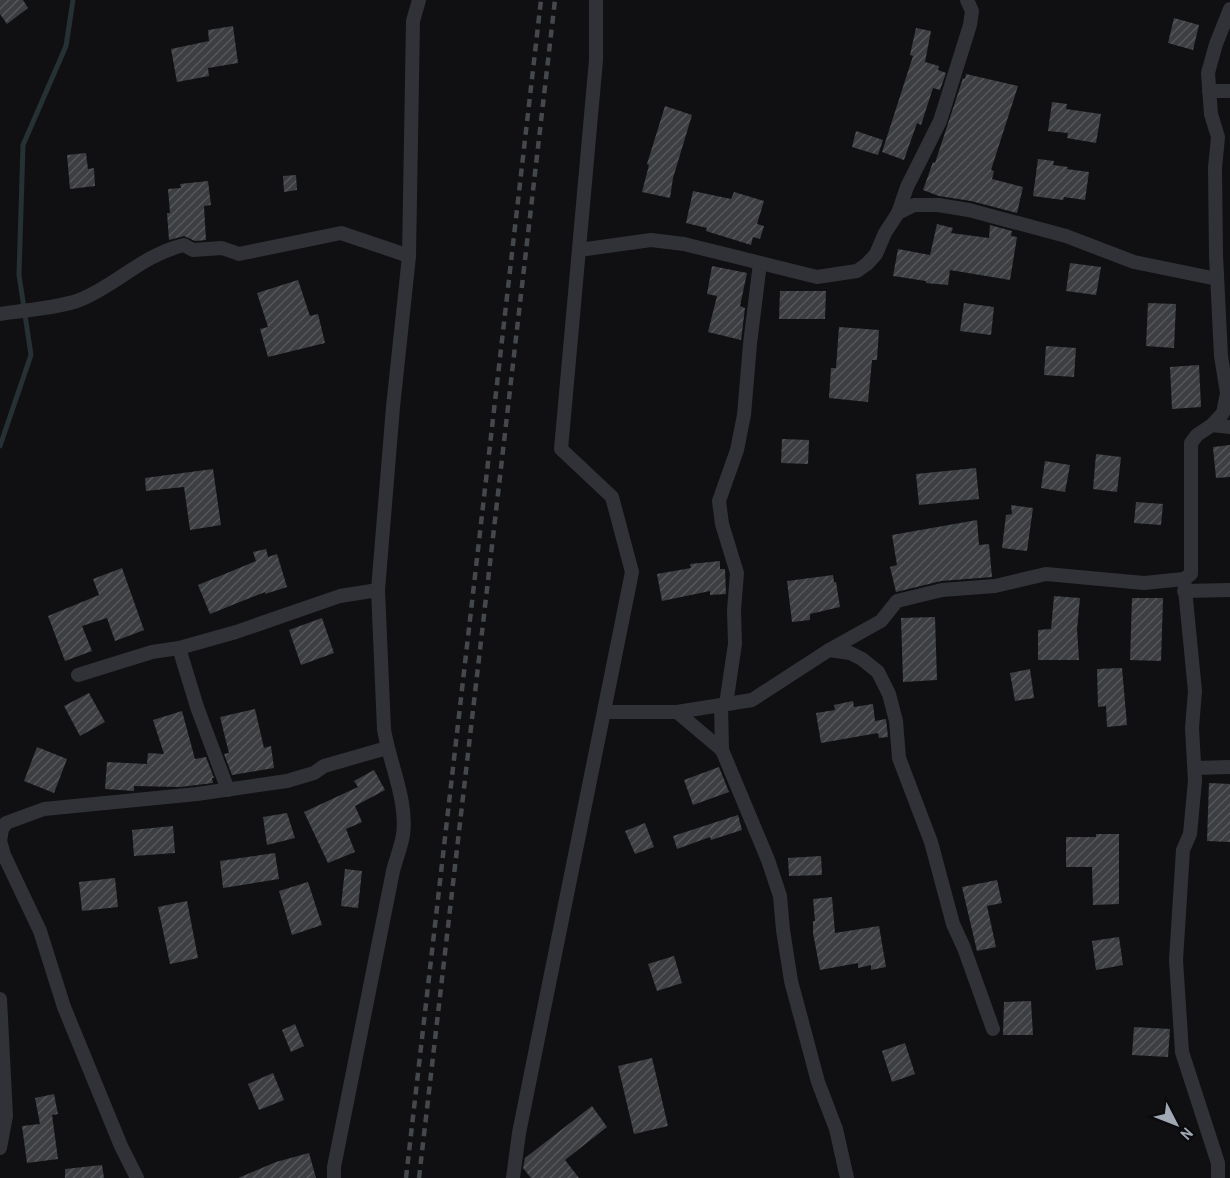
<svg xmlns="http://www.w3.org/2000/svg" width="1230" height="1178" font-family="'Archivo Narrow',sans-serif">
<style>
.lines{fill:none;stroke-linecap:round;stroke-linejoin:round}
.stream{stroke:#263136;stroke-width:5}
.building{fill:url(#building-hatch)}
.street{stroke:#313237;stroke-width:14}
.rail{stroke:#44474c;stroke-width:4.5;stroke-dasharray:8 6;stroke-linecap:butt}
</style>
<defs>
<pattern id="building-hatch" width="6" height="6" patternUnits="userSpaceOnUse" patternTransform="scale(1.5)"><rect width="6" height="6" fill="#3c3e42"/><path d="M-1 1l2-2M0 6l6-6M5 7l2-2" fill="none" stroke="#55575b"/></pattern>
</defs>
<rect width="100%" height="100%" fill="#101012"/>
<g class="lines">
<polyline class="stream" points="0,446 31,355 19,275 23,145 66,46 73,0"/>
</g>
<g class="building">
<polygon points="0,0 23,0 28,8 7,24 0,14"/>
<polygon points="1174,18 1199,25 1193,50 1168,43"/>
<polygon points="233,26 238,63 208,68 209,76 177,82 171,49 209,41 208,30"/>
<polygon points="916,28 931,31 925,62 939,66 938,70 946,73 940,90 933,88 921,125 917,123 904,160 882,152 913,56 910,55"/>
<polygon points="966,74 1018,86 991,170 994,171 992,179 1023,187 1017,213 971,201 939,196 923,190 933,162 935,163 963,78 965,79"/>
<polygon points="1052,102 1067,104 1066,109 1101,114 1096,143 1067,138 1068,133 1048,131"/>
<polygon points="665,106 692,115 673,178 670,198 642,192 649,165 647,164"/>
<polygon points="856,131 883,140 878,155 852,147"/>
<polygon points="86,153 88,169 94,168 95,186 70,189 67,155"/>
<polygon points="1038,159 1054,161 1053,165 1068,167 1067,169 1089,172 1085,200 1064,197 1063,200 1033,196"/>
<polygon points="296,175 297,190 284,192 283,176"/>
<polygon points="208,181 211,205 204,206 206,240 195,241 184,236 169,240 167,213 170,213 168,189 181,188 180,184"/>
<polygon points="693,191 731,199 734,192 764,201 757,224 764,226 760,239 753,237 751,245 706,231 707,228 686,223"/>
<polygon points="937,224 953,228 951,233 989,238 990,225 1012,231 1011,236 1017,237 1010,280 950,270 948,285 926,283 926,281 893,276 898,249 930,255"/>
<polygon points="1070,263 1101,267 1096,295 1066,291"/>
<polygon points="712,266 747,273 740,306 745,308 741,340 708,332 717,296 707,294"/>
<polygon points="298,280 310,316 318,314 325,343 268,357 260,329 268,327 257,293"/>
<polygon points="780,291 826,291 825,319 779,319"/>
<polygon points="964,303 994,307 991,335 960,331"/>
<polygon points="1148,303 1176,304 1174,348 1146,346"/>
<polygon points="839,327 879,330 877,360 872,360 868,402 829,398 831,368 836,368"/>
<polygon points="1046,346 1076,348 1074,377 1044,375"/>
<polygon points="1199,365 1201,407 1172,409 1170,367"/>
<polygon points="782,439 809,440 808,464 781,463"/>
<polygon points="1230,445 1230,477 1216,478 1213,447"/>
<polygon points="1096,454 1121,457 1117,492 1093,489"/>
<polygon points="1045,461 1070,465 1065,492 1041,488"/>
<polygon points="976,468 979,499 919,505 916,474"/>
<polygon points="213,469 221,525 190,530 184,487 146,491 145,478"/>
<polygon points="1136,502 1163,504 1161,525 1134,523"/>
<polygon points="1011,505 1033,508 1027,551 1002,548 1006,515 1012,514"/>
<polygon points="977,520 979,545 989,544 992,577 941,581 896,592 890,567 897,565 892,535"/>
<polygon points="266,549 268,557 277,554 287,587 265,594 265,592 210,614 198,585 256,561 253,552"/>
<polygon points="720,561 720,569 725,569 726,594 710,595 710,591 662,601 657,574 691,568 690,564"/>
<polygon points="122,568 144,630 115,641 107,618 82,626 92,651 65,661 48,616 99,595 93,579"/>
<polygon points="833,575 834,582 836,582 840,607 810,614 810,620 792,622 787,581"/>
<polygon points="1054,596 1080,598 1077,629 1079,660 1038,660 1038,630 1051,629"/>
<polygon points="1132,598 1163,598 1161,661 1130,660"/>
<polygon points="935,617 937,680 903,682 901,618"/>
<polygon points="322,618 334,653 301,665 289,630"/>
<polygon points="1122,668 1127,725 1107,727 1106,706 1098,707 1097,669"/>
<polygon points="1030,669 1034,698 1015,701 1010,673"/>
<polygon points="89,693 105,722 80,736 64,706"/>
<polygon points="853,701 854,707 873,704 875,721 886,719 888,737 879,738 878,733 821,743 816,713 835,710 834,705"/>
<polygon points="255,709 264,748 271,746 274,768 232,775 224,754 229,753 220,717"/>
<polygon points="182,711 195,759 206,757 214,778 212,778 213,783 180,787 134,786 134,791 105,789 107,762 147,764 148,753 164,754 153,720"/>
<polygon points="37,747 67,759 54,793 24,781"/>
<polygon points="719,767 729,792 693,805 684,780"/>
<polygon points="374,770 385,790 355,806 362,822 346,829 355,852 328,863 304,812 358,787 354,781"/>
<polygon points="1209,783 1230,784 1230,842 1207,841"/>
<polygon points="287,813 295,838 267,845 263,817"/>
<polygon points="738,815 742,830 711,840 710,837 677,849 673,836"/>
<polygon points="645,823 654,847 635,854 625,831"/>
<polygon points="173,826 175,853 134,856 132,830"/>
<polygon points="1096,834 1119,834 1119,904 1093,905 1092,867 1066,867 1066,837 1096,837"/>
<polygon points="275,853 279,879 223,888 220,861"/>
<polygon points="821,856 822,875 789,876 788,858"/>
<polygon points="345,869 362,871 358,908 341,906"/>
<polygon points="115,878 118,907 82,911 79,882"/>
<polygon points="997,880 1002,903 987,906 996,947 977,951 962,887"/>
<polygon points="308,882 322,925 292,935 279,891"/>
<polygon points="832,897 835,933 879,926 886,967 871,970 871,965 858,968 858,963 820,970 813,933 813,921 815,921 813,899"/>
<polygon points="187,901 198,958 170,964 158,907"/>
<polygon points="1119,937 1123,965 1096,970 1092,941"/>
<polygon points="674,956 682,983 657,991 648,964"/>
<polygon points="1031,1001 1033,1035 1003,1035 1004,1002"/>
<polygon points="295,1024 304,1046 291,1052 282,1030"/>
<polygon points="1134,1027 1170,1029 1168,1057 1132,1055"/>
<polygon points="905,1043 915,1074 892,1082 882,1051"/>
<polygon points="652,1058 668,1126 634,1134 618,1066"/>
<polygon points="273,1073 284,1100 259,1110 248,1084"/>
<polygon points="54,1094 58,1114 52,1115 58,1159 27,1163 22,1126 40,1124 35,1098"/>
<polygon points="592,1106 607,1127 565,1160 579,1178 531,1178 523,1168 525,1158"/>
<polygon points="309,1153 316,1178 238,1178 276,1162"/>
<polygon points="102,1165 104,1178 65,1178 65,1169"/>
</g>
<g class="lines">
<g class="street">
<polyline points="1209,91 1230,91"/>
<polyline points="898,213 907,187 940,121 970,25 972,11 967,0"/>
<polyline points="579,250 651,240 684,244 817,277 857,271 867,264 876,254 885,233 898,213 914,205 938,205 969,210 1066,236 1134,262 1217,279"/>
<path d="M0,314c23,-4 61,-6 82,-15 37,-16 61,-44 102,-54l9,5 29,-2 17,6 102,-21 68,23"/>
<polyline points="1212,425 1230,427"/>
<polyline points="1184,579 1195,691 1192,728 1195,781 1190,834 1183,850 1176,960 1182,1052 1218,1163 1218,1178"/>
<polyline points="1184,591 1230,590"/>
<polyline points="179,648 197,707 228,790"/>
<polyline points="829,650 850,653 862,659 878,672 889,694 896,721 899,758 931,842 953,924 964,948 993,1029"/>
<polyline points="78,675 152,652 179,648 236,632 340,596 378,590"/>
<polyline points="726,704 735,644 734,610 737,573 722,524 719,501 737,450 744,415 750,344 760,263"/>
<polyline points="721,705 752,700 829,650 881,621 897,601 942,590 995,586 1046,574 1144,583 1184,579 1191,574 1191,443 1197,435 1212,425 1223,413 1227,393 1221,356 1216,255 1215,168 1218,137 1211,114 1208,73 1216,44 1230,9"/>
<polyline points="604,712 677,712 721,705 722,750 768,860 780,896 783,930 791,981 818,1082 836,1129 847,1178"/>
<polyline points="677,712 722,750"/>
<polyline points="1195,768 1230,767"/>
<polyline points="0,999 6,1116 0,1148"/>
<polyline points="137,1178 121,1146 64,1007 40,931 4,855 0,841 2,829 6,823 44,809 197,794 287,781 314,773 324,766 387,748"/>
<path d="M334,1178v-11l59,-296c3,-12 8,-24 10,-36 5,-34 -14,-73 -19,-106l-6,-139 15,-183 16,-151 4,-235 6,-21"/>
<polyline points="513,1178 519,1133 632,572 612,497 561,449 596,60 596,0"/>
</g>
<g class="rail">
<polyline points="406,1178 541,0"/>
<polyline points="419,1178 555,0"/>
</g>
</g>
<g transform="translate(1176 1124) rotate(132)" stroke="#0b0b0d" stroke-width="4.5" paint-order="stroke">
<path d="M0-4.5L10 22L0 15L-10 22Z" fill="#a0a8b4"/>
<text y="-9" font-size="16" font-weight="bold" text-anchor="middle" fill="#a0a8b4">N</text>
</g>
</svg>
